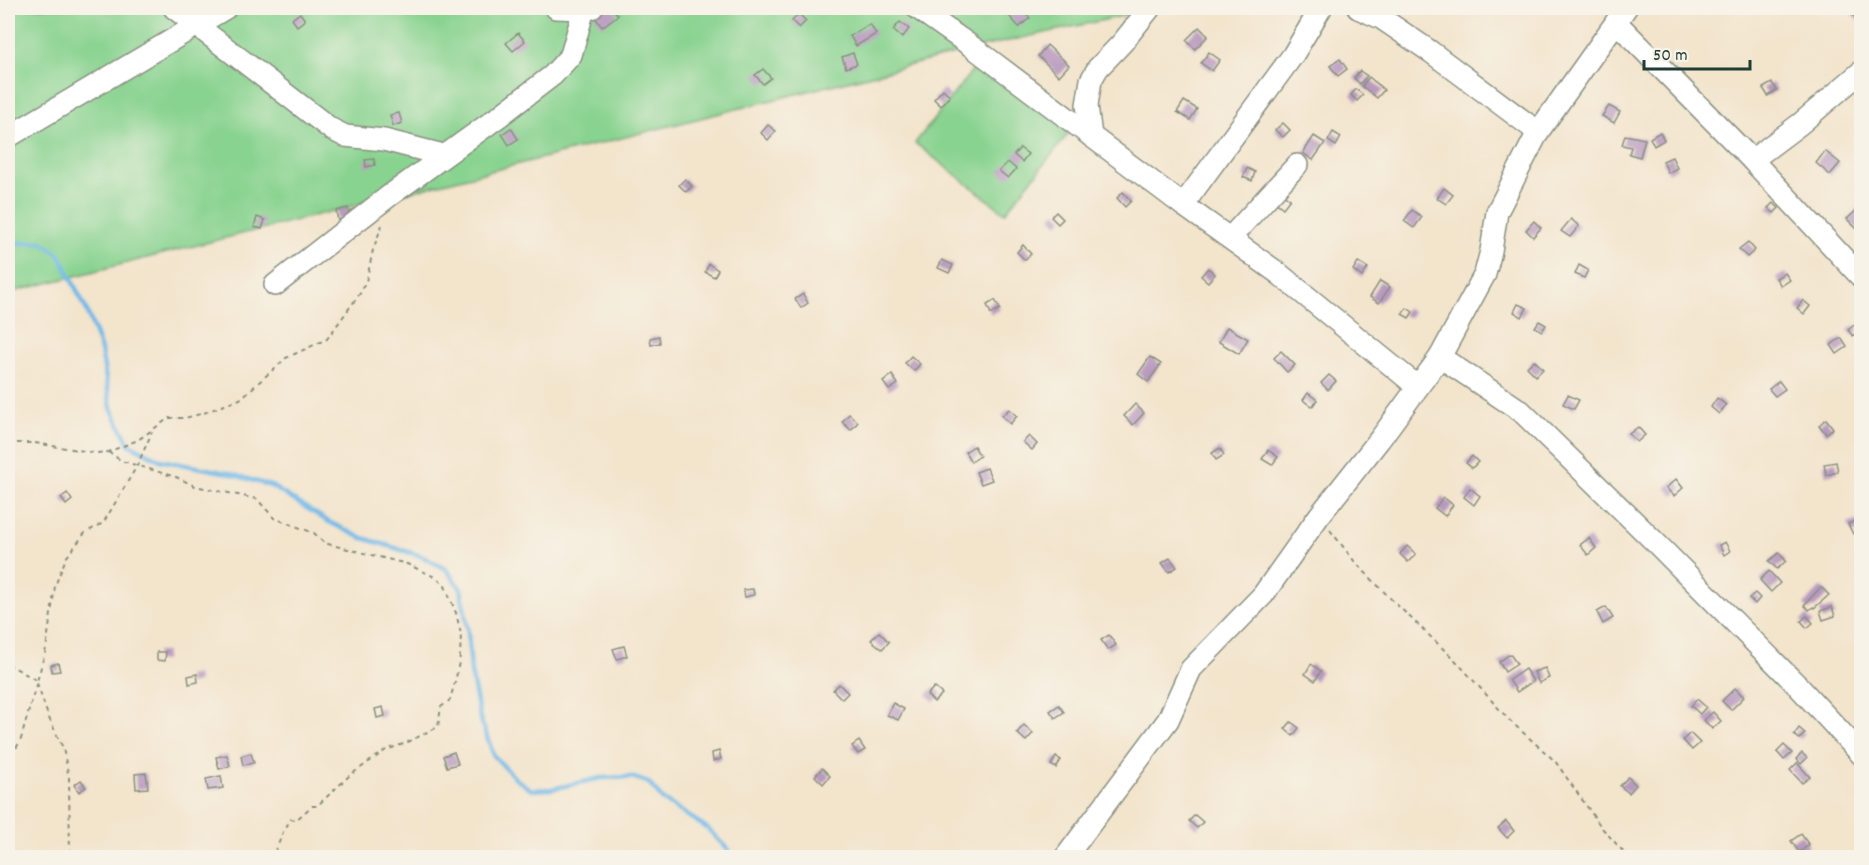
<svg xmlns="http://www.w3.org/2000/svg" width="1869" height="865" font-family="Dekko,sans-serif">
<style>
.green{fill:#89d390;stroke:#548862;stroke-width:1.5}
.lines{fill:none;stroke-linecap:round;stroke-linejoin:round}
.stream{stroke:#6eb8e7;stroke-width:4.5}
.building{fill:#b899c0}
.minor-casing{stroke:#899080;stroke-width:24}
.path{stroke:#899080;stroke-width:2;stroke-dasharray:4.5 4.5;stroke-linecap:butt}
.minor{stroke:#fff;stroke-width:21}
</style>
<rect width="100%" height="100%" fill="#f7f3e8"/>
<filter id="ink" filterUnits="userSpaceOnUse"><feTurbulence type="fractalNoise" baseFrequency=".0167" numOctaves="2"/><feDisplacementMap in="SourceGraphic" scale="12" xChannelSelector="R" yChannelSelector="G"/><feConvolveMatrix kernelMatrix="1 2 1 2 8 2 1 2 1" color-interpolation-filters="sRGB"/></filter>
<filter id="wash" filterUnits="userSpaceOnUse"><feTurbulence type="fractalNoise" baseFrequency=".008" numOctaves="4" result="noise"/><feDisplacementMap in="SourceGraphic" scale="24" xChannelSelector="R" yChannelSelector="G"/><feGaussianBlur stdDeviation="1.35" result="paint"/><feColorMatrix in="noise" values="0 0 0 0 0 0 0 0 0 0 0 0 0 0 0 0 0 1.4 0 .05"/><feComposite in="paint" operator="in"/></filter>
<g filter="url(#wash)">
<rect width="100%" height="100%" fill="#f3e4cc"/>
<g class="green">
<polygon points="8,8 1159,8 990,45 8,293"/>
<polygon points="982,58 1072,129 1005,213 915,143"/>
</g>
<g class="lines">
<polyline class="stream" points="8,247 18,243 42,242 59,254 87,311 101,350 111,408 129,444 160,460 228,473 271,486 329,522 360,537 421,556 446,569 461,589 468,632 471,672 480,718 494,756 516,779 532,790 551,789 601,778 632,777 649,783 663,800 707,828 736,858"/>
</g>
<g id="blocks">
<g class="building">
<polygon points="605,8 612,8 618,15 602,27 594,16"/>
<polygon points="1005,8 1021,8 1030,18 1019,27 1003,9"/>
<polygon points="1857,8 1862,8 1862,18 1858,21 1851,13"/>
<polygon points="300,13 305,20 297,26 292,19"/>
<polygon points="799,14 806,21 799,28 792,21"/>
<polygon points="900,22 909,29 902,38 893,30"/>
<polygon points="870,24 876,34 856,46 850,36"/>
<polygon points="1199,27 1208,36 1195,49 1186,40"/>
<polygon points="518,33 525,41 513,51 506,43"/>
<polygon points="1047,45 1069,65 1059,76 1038,56"/>
<polygon points="1209,52 1220,60 1212,71 1201,63"/>
<polygon points="853,53 857,64 846,68 842,57"/>
<polygon points="1340,59 1347,69 1338,76 1330,66"/>
<polygon points="763,69 771,78 763,84 755,75"/>
<polygon points="1360,71 1367,76 1360,84 1354,78"/>
<polygon points="1369,77 1384,90 1377,98 1362,86"/>
<polygon points="1772,83 1777,90 1768,96 1763,88"/>
<polygon points="943,89 950,96 941,106 934,99"/>
<polygon points="1356,89 1363,95 1357,101 1351,95"/>
<polygon points="1184,101 1197,109 1190,120 1177,112"/>
<polygon points="1609,106 1620,112 1614,123 1602,116"/>
<polygon points="399,113 402,123 393,126 390,115"/>
<polygon points="1283,123 1290,130 1283,137 1275,130"/>
<polygon points="768,125 776,131 768,140 761,133"/>
<polygon points="511,128 518,139 509,145 502,134"/>
<polygon points="1333,132 1341,137 1336,146 1328,141"/>
<polygon points="1660,132 1664,140 1654,146 1650,138"/>
<polygon points="1625,135 1645,139 1640,157 1629,154 1631,147 1622,145"/>
<polygon points="1314,136 1325,143 1313,160 1303,153"/>
<polygon points="1020,148 1028,154 1022,162 1014,155"/>
<polygon points="1825,151 1840,163 1830,175 1816,163"/>
<polygon points="1672,157 1677,168 1668,173 1663,161"/>
<polygon points="374,159 375,165 366,167 365,160"/>
<polygon points="1008,162 1016,169 1008,178 999,171"/>
<polygon points="1247,168 1255,172 1252,181 1243,177"/>
<polygon points="685,179 692,186 686,192 679,185"/>
<polygon points="1444,188 1453,195 1446,204 1437,198"/>
<polygon points="1123,192 1131,201 1125,207 1117,198"/>
<polygon points="1280,192 1290,199 1283,208 1274,201"/>
<polygon points="1773,203 1779,208 1774,213 1768,208"/>
<polygon points="348,208 350,217 338,220 336,211"/>
<polygon points="1859,208 1862,211 1862,224 1857,229 1847,219"/>
<polygon points="1412,210 1422,217 1414,228 1404,221"/>
<polygon points="1056,212 1063,219 1058,224 1051,217"/>
<polygon points="257,217 265,220 262,229 254,227"/>
<polygon points="1571,219 1579,226 1570,237 1561,231"/>
<polygon points="1534,221 1541,228 1533,237 1526,230"/>
<polygon points="1748,242 1755,250 1747,257 1739,249"/>
<polygon points="1023,245 1031,254 1025,260 1017,252"/>
<polygon points="942,260 953,265 949,273 938,268"/>
<polygon points="1358,262 1368,268 1362,277 1353,270"/>
<polygon points="709,264 718,270 714,277 705,272"/>
<polygon points="1579,265 1588,270 1584,278 1575,274"/>
<polygon points="1208,268 1215,274 1208,282 1201,276"/>
<polygon points="1785,273 1790,280 1781,286 1776,278"/>
<polygon points="1380,281 1390,287 1379,303 1370,297"/>
<polygon points="803,294 808,303 801,308 795,299"/>
<polygon points="995,300 1000,309 991,314 987,305"/>
<polygon points="1803,300 1810,306 1804,314 1797,308"/>
<polygon points="1518,304 1527,308 1522,317 1514,312"/>
<polygon points="1407,308 1413,312 1409,318 1402,314"/>
<polygon points="1539,321 1546,325 1542,331 1535,327"/>
<polygon points="1854,325 1859,330 1853,336 1848,330"/>
<polygon points="1227,327 1248,339 1239,354 1219,342"/>
<polygon points="659,336 660,343 651,345 650,338"/>
<polygon points="1841,338 1847,347 1837,354 1831,345"/>
<polygon points="1281,351 1295,365 1287,372 1274,358"/>
<polygon points="911,356 920,364 914,371 905,363"/>
<polygon points="1150,357 1161,364 1148,382 1138,374"/>
<polygon points="1534,360 1543,369 1536,376 1527,367"/>
<polygon points="892,375 898,384 889,390 883,382"/>
<polygon points="1329,375 1336,381 1328,390 1321,383"/>
<polygon points="1779,381 1785,389 1775,396 1769,389"/>
<polygon points="1308,393 1317,400 1312,407 1303,400"/>
<polygon points="1568,395 1579,400 1574,409 1563,404"/>
<polygon points="1717,398 1726,405 1719,414 1711,407"/>
<polygon points="1135,404 1144,413 1133,425 1124,416"/>
<polygon points="1009,409 1017,416 1010,424 1002,416"/>
<polygon points="849,414 858,422 851,430 842,422"/>
<polygon points="1826,419 1833,428 1826,434 1819,425"/>
<polygon points="1638,427 1645,435 1637,442 1629,434"/>
<polygon points="1029,436 1037,444 1032,450 1023,442"/>
<polygon points="974,446 980,456 971,462 965,452"/>
<polygon points="1220,448 1224,455 1216,460 1212,453"/>
<polygon points="1268,450 1278,457 1272,465 1262,459"/>
<polygon points="1472,456 1478,462 1472,468 1466,463"/>
<polygon points="1836,462 1838,472 1826,475 1824,464"/>
<polygon points="987,468 992,480 981,484 976,472"/>
<polygon points="1676,479 1683,488 1674,496 1666,488"/>
<polygon points="1470,488 1480,496 1474,505 1464,497"/>
<polygon points="67,493 72,500 66,505 61,498"/>
<polygon points="1443,497 1453,505 1445,516 1435,508"/>
<polygon points="1860,519 1862,530 1853,534 1848,524"/>
<polygon points="1589,538 1596,548 1588,555 1580,545"/>
<polygon points="1725,542 1730,551 1724,555 1719,545"/>
<polygon points="1407,546 1416,554 1408,562 1400,554"/>
<polygon points="1779,553 1786,561 1777,569 1769,561"/>
<polygon points="1170,558 1177,567 1169,572 1162,563"/>
<polygon points="1769,571 1780,583 1771,592 1760,580"/>
<polygon points="1821,587 1829,595 1814,608 1813,607 1809,610 1804,605"/>
<polygon points="753,589 754,595 745,597 743,590"/>
<polygon points="1755,593 1760,598 1755,604 1749,598"/>
<polygon points="1606,607 1613,618 1603,624 1597,612"/>
<polygon points="1832,607 1835,616 1823,620 1820,611"/>
<polygon points="1807,616 1813,623 1807,628 1801,621"/>
<polygon points="879,632 889,642 882,649 871,640"/>
<polygon points="1109,635 1116,645 1108,650 1101,640"/>
<polygon points="624,646 627,656 617,659 613,649"/>
<polygon points="157,652 166,652 165,661 157,660"/>
<polygon points="1510,654 1517,664 1505,672 1499,662"/>
<polygon points="58,663 60,671 52,672 51,665"/>
<polygon points="1311,664 1321,671 1315,681 1305,674"/>
<polygon points="1545,668 1549,678 1539,683 1534,672"/>
<polygon points="1525,669 1533,681 1517,692 1509,680"/>
<polygon points="197,674 198,682 189,684 188,676"/>
<polygon points="839,684 848,693 842,699 833,690"/>
<polygon points="934,687 942,694 934,702 927,695"/>
<polygon points="1735,688 1744,697 1731,710 1722,701"/>
<polygon points="1697,699 1706,707 1700,714 1691,706"/>
<polygon points="893,703 904,709 898,720 887,715"/>
<polygon points="1059,705 1064,712 1055,718 1050,711"/>
<polygon points="383,707 385,716 377,718 375,709"/>
<polygon points="1713,712 1721,721 1712,729 1704,720"/>
<polygon points="1291,722 1299,728 1293,736 1285,729"/>
<polygon points="1024,725 1033,733 1026,741 1017,733"/>
<polygon points="1799,728 1805,733 1800,739 1794,735"/>
<polygon points="1690,733 1700,743 1692,750 1683,740"/>
<polygon points="859,741 865,750 858,754 852,746"/>
<polygon points="1784,745 1792,753 1784,760 1777,752"/>
<polygon points="719,751 721,759 713,761 712,753"/>
<polygon points="454,752 458,764 447,767 443,756"/>
<polygon points="251,753 254,763 243,765 241,756"/>
<polygon points="1802,753 1807,758 1801,764 1796,759"/>
<polygon points="227,755 230,766 219,769 216,757"/>
<polygon points="1056,757 1061,760 1056,768 1051,765"/>
<polygon points="1797,763 1810,777 1802,783 1790,770"/>
<polygon points="822,768 830,776 823,784 815,776"/>
<polygon points="146,773 148,788 136,789 135,774"/>
<polygon points="221,776 223,788 208,790 206,779"/>
<polygon points="1628,777 1636,785 1629,793 1620,786"/>
<polygon points="81,780 86,787 79,792 74,785"/>
<polygon points="1195,815 1203,822 1197,828 1189,821"/>
<polygon points="1506,821 1514,831 1507,838 1498,828"/>
<polygon points="1801,834 1809,845 1799,852 1791,841"/>
</g>
</g>
</g>
<g filter="url(#ink)">
<use href="#blocks" fill-opacity="0" stroke="#899080" stroke-width="1.5"/>
<g class="lines">
<g class="minor-casing">
<g id="minor">
<polyline points="174,8 331,129 345,136 384,140 443,155"/>
<polyline points="556,8 584,9 592,8"/>
<polyline points="917,8 978,51 1183,205 1278,273 1418,387"/>
<polyline points="1358,8 1381,18 1431,52 1538,132"/>
<polyline points="1616,22 1752,160 1862,278"/>
<polyline points="1091,136 1087,105 1091,80 1098,68 1122,43 1150,8"/>
<polyline points="8,137 226,8"/>
<polyline points="1752,160 1800,124 1862,71"/>
<polyline points="1183,205 1293,55 1321,8"/>
<polyline points="1230,238 1297,165"/>
<polyline points="275,285 389,196 501,115 553,75 571,55 584,9"/>
<polyline points="1440,357 1521,411 1655,542 1797,685 1862,755"/>
<polyline points="1065,858 1168,720 1191,669 1263,595 1319,516 1380,439 1440,357 1485,274 1491,251 1497,212 1538,132 1626,8"/>
</g>
</g>
<g class="path">
<polyline points="8,443 35,443 96,453 108,452 138,440 169,418 185,418 204,413 240,399 286,358 327,339 361,292 367,278 373,250 382,225"/>
<polyline points="108,452 122,461 176,477 195,486 257,499 274,518 314,533 324,543 407,564 437,578 445,586 456,613 461,634 460,656 456,678 450,700 441,707 438,727 406,743 386,750 349,776 317,806 312,806 296,820 291,819 283,832 273,858"/>
<polyline points="1330,530 1355,562 1393,601 1456,661 1509,720 1555,761 1602,828 1629,858"/>
<polyline points="8,664 36,680 48,716 63,748 69,778 70,858"/>
<polyline points="8,764 21,739 46,649 55,586 66,558 85,533 103,523 108,515 137,466 152,432"/>
</g>
<use href="#minor" class="minor"/>
</g>
</g>
<rect width="1869" height="865" fill="none" stroke="#f7f3e8" stroke-width="30"/>
<path d="M1644 60v9h106v-9" fill="none" stroke="#1f3d34" stroke-width="3"/>
<text x="1653" y="60" font-size="18" fill="#1f3d34" stroke="#f7f3e8" stroke-width="4.5" paint-order="stroke">50 m</text>
</svg>
